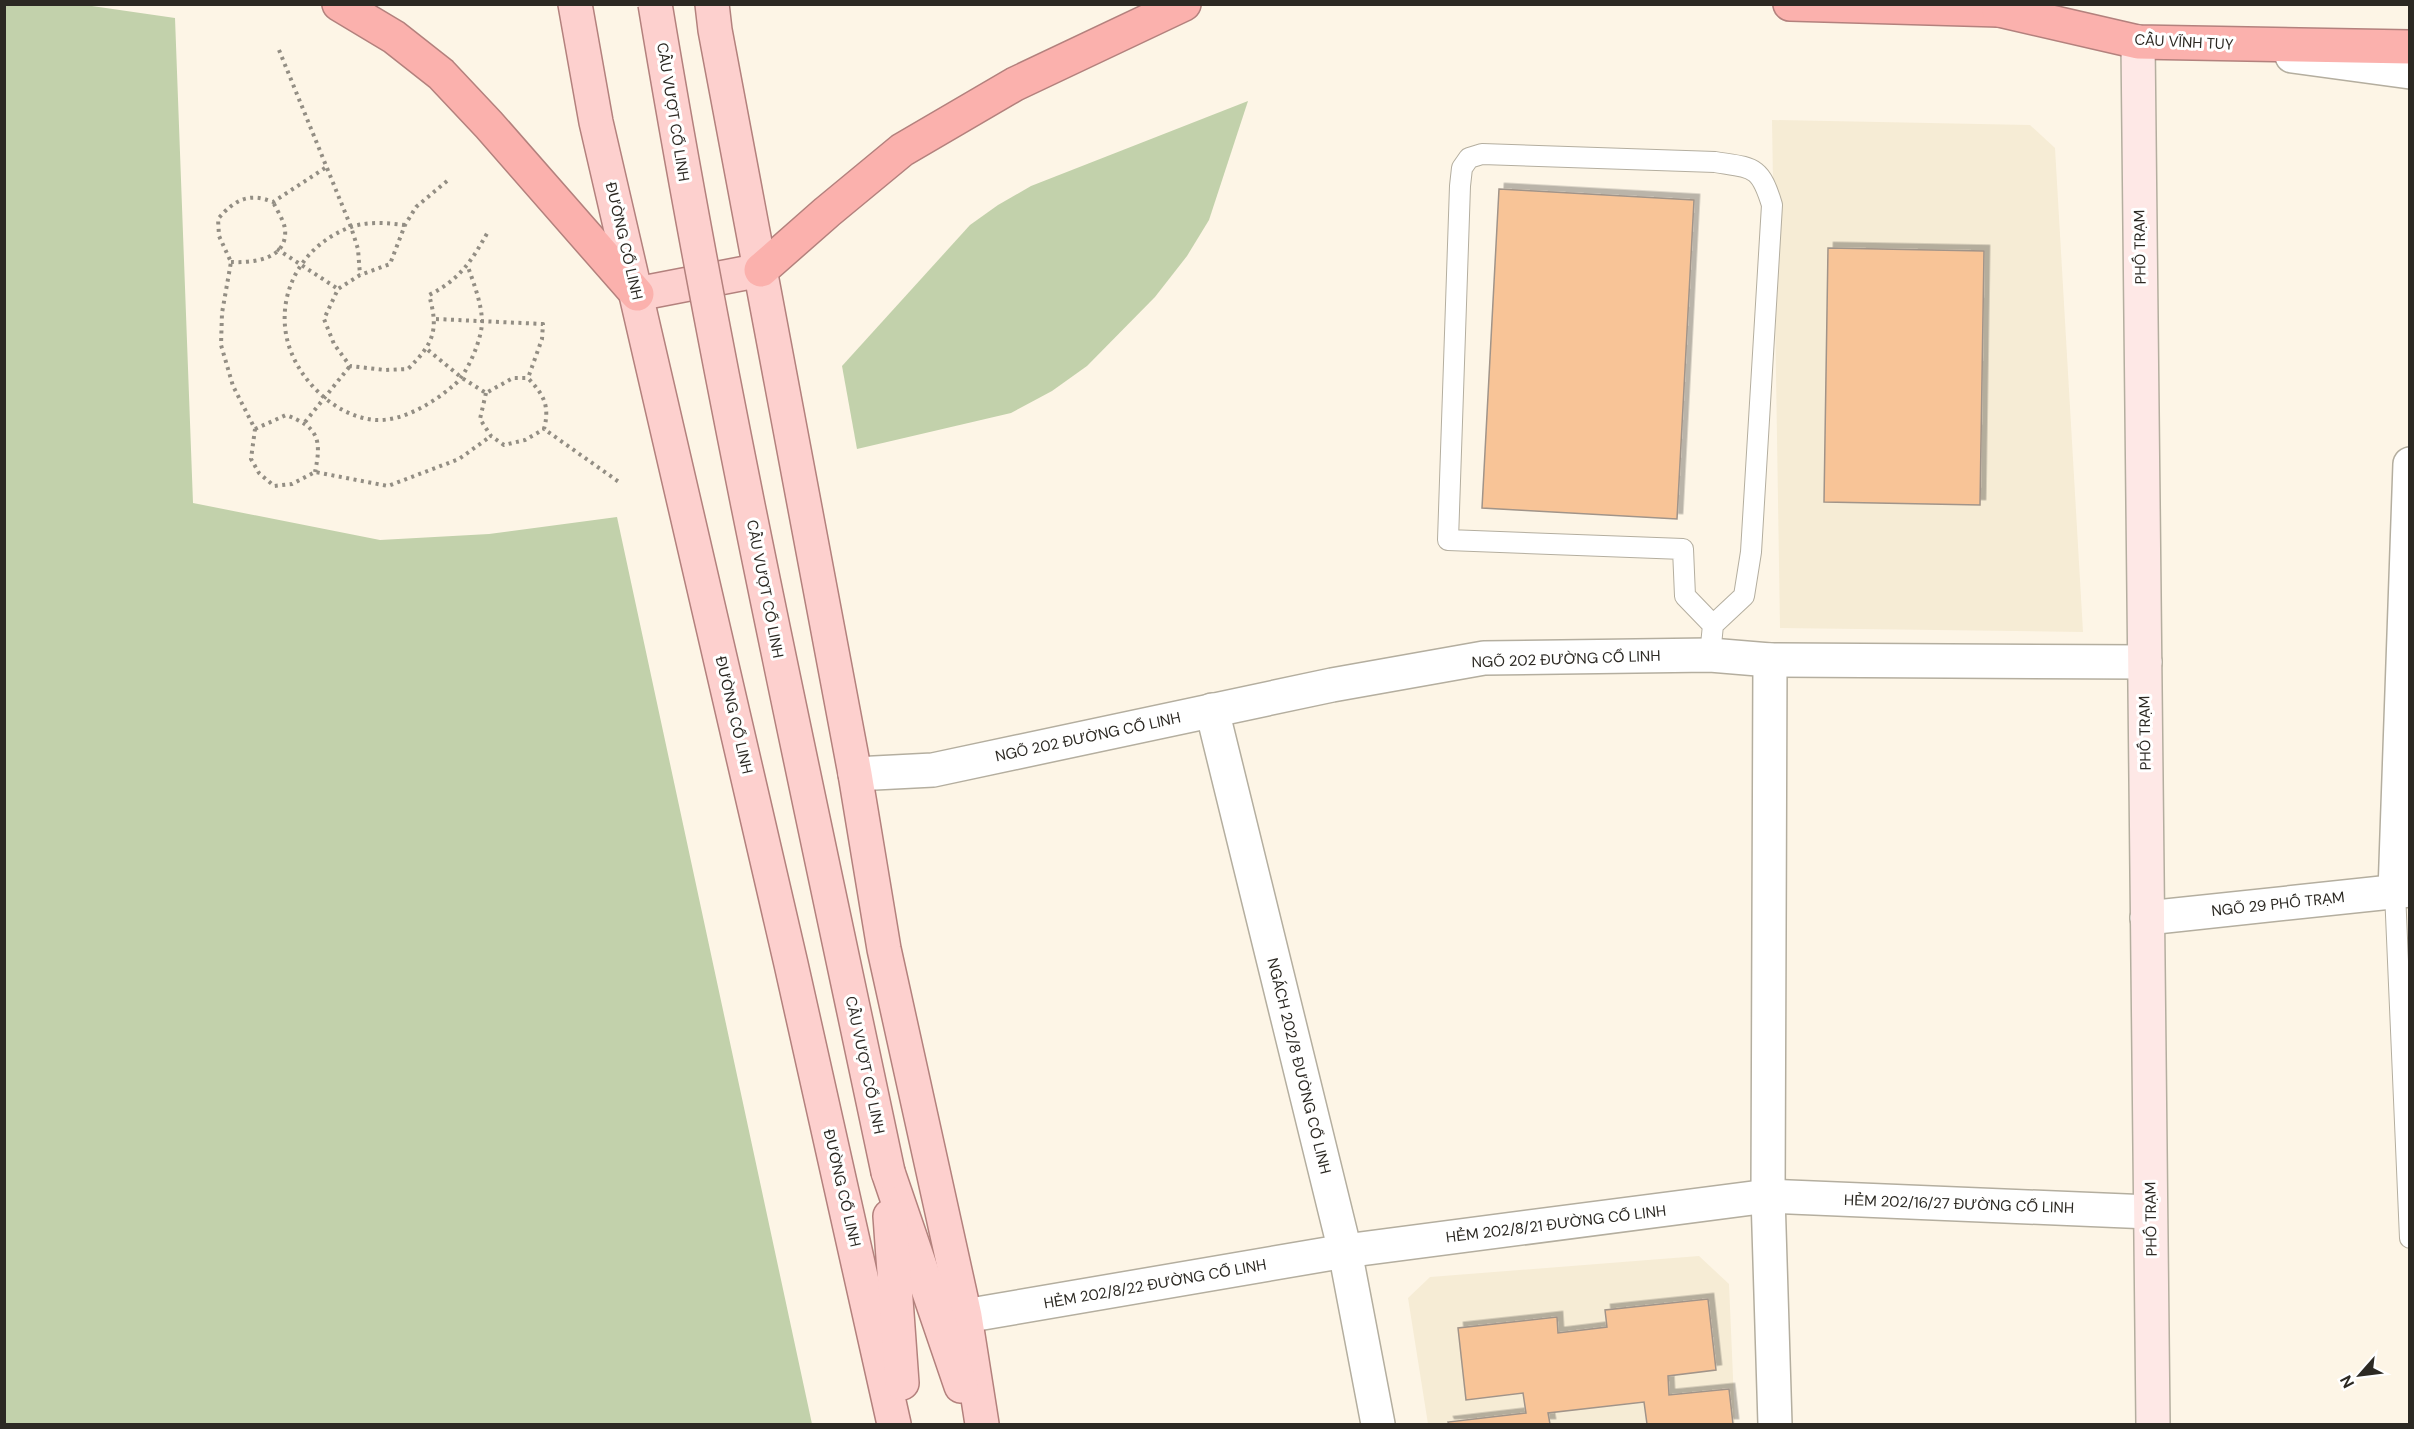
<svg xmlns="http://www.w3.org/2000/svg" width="2414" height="1429" font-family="'DM Sans',sans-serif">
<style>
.built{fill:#f6ecd5}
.green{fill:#c2d1ab}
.building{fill:#f8c497;stroke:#a19489;stroke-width:1.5;filter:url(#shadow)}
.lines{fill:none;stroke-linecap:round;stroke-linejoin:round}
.lane-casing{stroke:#b4ae9f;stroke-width:22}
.street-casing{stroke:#b4ae9f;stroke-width:36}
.secondary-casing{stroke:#b4ae9f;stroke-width:36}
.primary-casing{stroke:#b3817d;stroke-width:36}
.highway-casing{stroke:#b3817d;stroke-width:36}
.path{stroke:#938e84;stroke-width:4;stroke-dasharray:3 4.5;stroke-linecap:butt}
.lane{stroke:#fff;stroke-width:20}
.street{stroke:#fff;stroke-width:33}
.secondary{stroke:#fee8e6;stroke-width:33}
.primary{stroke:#fdd0ce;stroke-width:33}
.highway{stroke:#fbb1ad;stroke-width:33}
.primary-bridge-casing{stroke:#b3817d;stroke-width:36;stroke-linecap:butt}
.primary-bridge{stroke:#fdd0ce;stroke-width:33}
.labels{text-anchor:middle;stroke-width:6;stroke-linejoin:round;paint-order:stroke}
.street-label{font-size:15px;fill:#2c2923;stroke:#fff}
</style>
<defs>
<filter id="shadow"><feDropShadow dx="5.5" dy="-5.5" stdDeviation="0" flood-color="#0004"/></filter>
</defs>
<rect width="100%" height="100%" fill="#fdf5e6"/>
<g class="built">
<polygon points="1772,120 2030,125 2055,148 2083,632 1780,628"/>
<polygon points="1699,1256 1729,1284 1735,1424 1428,1424 1408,1298 1430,1277"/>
</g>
<g class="green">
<polygon points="5,4 85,5 175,18 193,503 380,540 489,534 617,517 812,1424 5,1424"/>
<polygon points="1248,101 1209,220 1187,256 1155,297 1087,366 1052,391 1011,413 857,449 842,366 970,225 998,205 1031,186"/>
</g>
<g class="building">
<polygon points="1499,189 1694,200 1677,519 1482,508"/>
<polygon points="1828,248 1984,251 1980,505 1824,502"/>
<polygon points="1708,1299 1716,1370 1668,1376 1669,1395 1729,1389 1733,1424 1647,1424 1644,1402 1548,1413 1550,1424 1449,1424 1448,1422 1526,1413 1523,1393 1466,1400 1458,1328 1557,1317 1558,1333 1607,1327 1605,1310"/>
</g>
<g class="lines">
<g class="lane-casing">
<g id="lane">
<path d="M1710,655l3,-30 31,-29 7,-44 21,-347c-12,-40 -19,-37 -57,-43l-233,-8 -13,4 -7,10 -2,18 -12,354 235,9 2,47 28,29"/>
<polyline points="2395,892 2410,1238"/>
</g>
</g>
<g class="street-casing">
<g id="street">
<polyline points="2292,56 2410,72"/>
<polyline points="1770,660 1768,1196 1775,1424"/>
<polyline points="1212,710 1345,1251 1378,1424"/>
<polyline points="855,774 933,770 1332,685 1484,658 1710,655 1770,660 2145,662"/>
<polyline points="2395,892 2410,464"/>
<polyline points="2147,918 2410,890"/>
<polyline points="965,1316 1345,1251 1768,1196 2150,1212"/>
</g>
</g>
<g class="secondary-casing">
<polyline id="secondary" points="2138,42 2153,1424"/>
</g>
<g class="primary-casing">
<g id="primary">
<polyline points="575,4 596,122 791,964 894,1424"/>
<polyline points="712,4 715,30 855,774 884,949 965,1316 982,1424"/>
<polyline points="637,294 761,270"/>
<polyline points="888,1172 961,1386"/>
<polyline points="890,1216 902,1383"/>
</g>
</g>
<g class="highway-casing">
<g id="highway">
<polyline points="339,4 394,37 441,74 489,125 637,294"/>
<polyline points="1790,4 1999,10 2019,7"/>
<polyline points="1999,10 2138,42 2410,47"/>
<polyline points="761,270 827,212 902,150 1015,84 1184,4"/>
</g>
</g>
<g class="path">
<polyline points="279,50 351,227 358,249 360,275"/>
<path d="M325,168l-52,34c-24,-10 -39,-2 -55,17l1,17 12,26 -9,51 -1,32 12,41 22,43 -4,30 8,14 15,13 18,-2 23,-12 73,14 71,-27 32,-23"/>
<path d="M447,181l-31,26 -11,18 -15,39 -30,11 -22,14 -14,30 10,25 16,22 35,4 23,-1c26,-26 31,-39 21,-74 32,-16 43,-35 60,-65"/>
<path d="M405,225c-18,-2 -36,-4 -54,2 -45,16 -73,60 -65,107 7,41 47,83 90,86 28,1 57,-17 78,-35 13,-10 29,-48 28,-65 -1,-18 -8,-36 -14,-53"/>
<polyline points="277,249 338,289"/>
<path d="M231,262c21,1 57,-2 54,-33 -1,-8 -8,-19 -12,-27"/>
<polyline points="436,319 543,324 542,339 528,378"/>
<path d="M428,350l34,28 24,15 27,-15h15c16,17 22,28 16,51l75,53"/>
<polyline points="486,393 480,419 491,436 504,445 525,440 544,429"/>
<polyline points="305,422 350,366"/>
<path d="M255,429l31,-14c32,12 36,24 29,57"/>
</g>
<use href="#lane" class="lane"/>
<use href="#street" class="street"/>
<use href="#secondary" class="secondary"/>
<use href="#primary" class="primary"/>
<use href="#highway" class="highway"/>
<g class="primary-bridge-casing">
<path id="primary-bridge" d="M655,4c65,392 151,780 233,1168"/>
</g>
<use href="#primary-bridge" class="primary-bridge"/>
</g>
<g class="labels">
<g class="street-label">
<text transform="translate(2184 42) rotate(3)" y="5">CẦU VĨNH TUY</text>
<text transform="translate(673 112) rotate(81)" y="5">CẦU VƯỢT CỔ LINH</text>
<text transform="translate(624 241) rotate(77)" y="5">ĐƯỜNG CỔ LINH</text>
<text transform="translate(2140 247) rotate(-91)" y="5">PHỐ TRẠM</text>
<text transform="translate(765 589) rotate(79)" y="5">CẦU VƯỢT CỔ LINH</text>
<text transform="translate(1566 659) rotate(-2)" y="5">NGÕ 202 ĐƯỜNG CỔ LINH</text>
<text transform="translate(734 715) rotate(77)" y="5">ĐƯỜNG CỔ LINH</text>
<text transform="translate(2145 733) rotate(-91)" y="5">PHỐ TRẠM</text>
<text transform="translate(1088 737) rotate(-12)" y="5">NGÕ 202 ĐƯỜNG CỔ LINH</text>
<text transform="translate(2278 904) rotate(-6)" y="5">NGÕ 29 PHỐ TRẠM</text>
<text transform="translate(865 1065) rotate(78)" y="5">CẦU VƯỢT CỔ LINH</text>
<text transform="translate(1299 1066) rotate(76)" y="5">NGÁCH 202/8 ĐƯỜNG CỔ LINH</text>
<text transform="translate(842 1188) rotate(77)" y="5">ĐƯỜNG CỔ LINH</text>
<text transform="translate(1959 1204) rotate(2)" y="5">HẺM 202/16/27 ĐƯỜNG CỔ LINH</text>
<text transform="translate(2151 1219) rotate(-91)" y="5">PHỐ TRẠM</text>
<text transform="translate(1556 1224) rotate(-7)" y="5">HẺM 202/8/21 ĐƯỜNG CỔ LINH</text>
<text transform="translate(1155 1284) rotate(-10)" y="5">HẺM 202/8/22 ĐƯỜNG CỔ LINH</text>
</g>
</g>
<rect width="2414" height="1429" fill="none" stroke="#2c2923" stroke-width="12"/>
<g transform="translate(2360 1375) rotate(242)" stroke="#ffffff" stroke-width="4.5" paint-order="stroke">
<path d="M0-4.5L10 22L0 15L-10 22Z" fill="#2c2923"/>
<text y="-9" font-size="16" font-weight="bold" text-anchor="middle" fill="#2c2923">N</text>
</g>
</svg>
